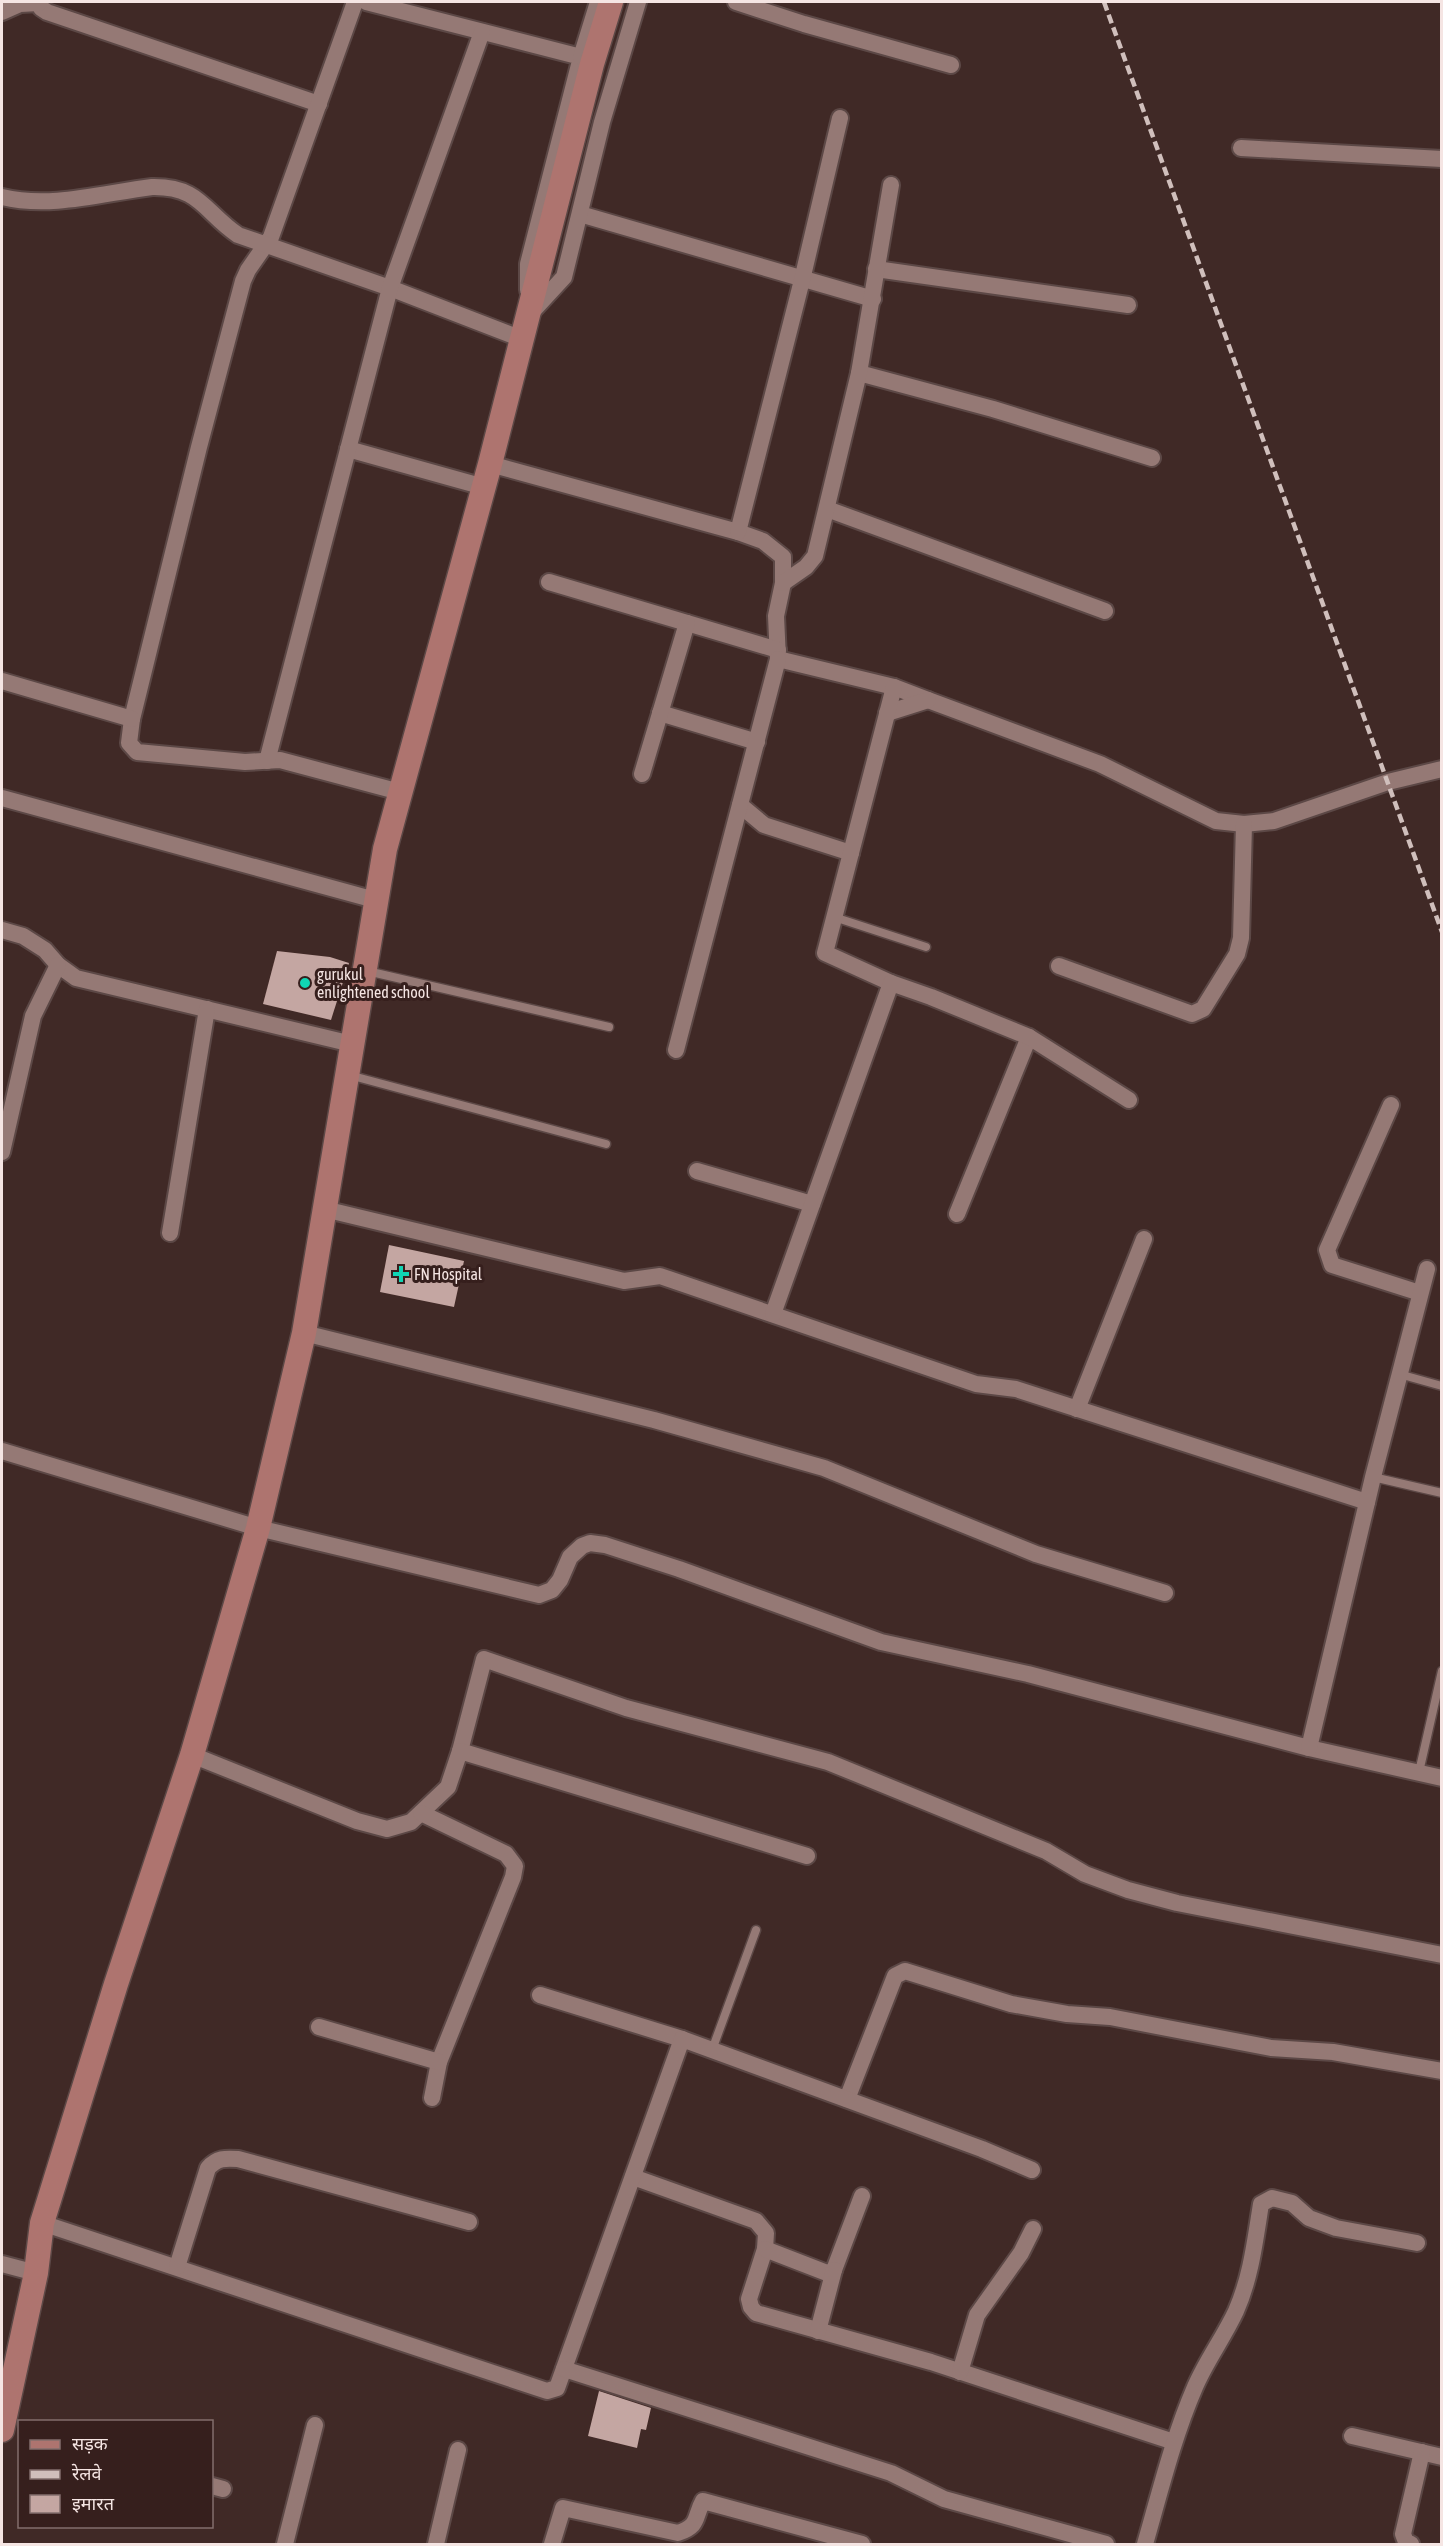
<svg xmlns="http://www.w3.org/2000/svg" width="1443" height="2546" font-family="'Asap Condensed','Noto Sans Devanagari',sans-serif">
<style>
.building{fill:#c4a6a2}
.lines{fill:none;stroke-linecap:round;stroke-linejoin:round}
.lane-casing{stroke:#5c4846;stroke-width:11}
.street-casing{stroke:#5c4846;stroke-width:20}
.secondary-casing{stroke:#5c4846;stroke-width:27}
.lane{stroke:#957975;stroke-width:8}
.street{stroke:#957975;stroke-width:16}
.secondary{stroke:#ae746f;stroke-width:24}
.rail{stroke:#d0bfbc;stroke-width:4.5;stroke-dasharray:9 4.5;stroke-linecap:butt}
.poi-dot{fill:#10d5b4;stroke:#361f1d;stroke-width:2}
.labels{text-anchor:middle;stroke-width:6;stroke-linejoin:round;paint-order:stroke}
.poi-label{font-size:16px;fill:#f5e5e3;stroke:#361f1d;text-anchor:start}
</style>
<rect width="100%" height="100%" fill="#402926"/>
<g class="building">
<polygon points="277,951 330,957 349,963 331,1020 263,1004"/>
<polygon points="389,1245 464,1261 454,1307 380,1292"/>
<polygon points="599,2391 651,2408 646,2430 641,2429 637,2448 588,2436"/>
</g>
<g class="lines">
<g class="lane-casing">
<g id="lane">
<polyline points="834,917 926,947"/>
<polyline points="367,971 609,1027"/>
<polyline points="349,1075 606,1144"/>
<polyline points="1399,1374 1442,1386"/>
<polyline points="1373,1477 1442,1493"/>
<polyline points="1419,1772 1442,1671"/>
<polyline points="712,2050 756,1930"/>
</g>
</g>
<g class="street-casing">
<g id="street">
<polyline points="39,2 41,8 47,12 319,104"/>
<polyline points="355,2 271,237 248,270 243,281 199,447 132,719 129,743 137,752 245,762 280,760 400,792"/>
<polyline points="366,2 581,57 528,264 528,290"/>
<polyline points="736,2 804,24 951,65"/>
<polyline points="2,12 20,4 39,3"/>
<polyline points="581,57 598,2"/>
<polyline points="1241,148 1442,159"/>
<path d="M2,197c49,12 101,-4 150,-10 48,-1 52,25 86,48l152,53 132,51"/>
<polyline points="580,214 873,299"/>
<polyline points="876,269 1128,305"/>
<polyline points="529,315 564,277 602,122 638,2"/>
<polyline points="859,373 993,409 1152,458"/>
<polyline points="348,449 484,487"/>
<polyline points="490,464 738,532 763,541 783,557 783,583 776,616 778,659 894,687 928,700 1100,764 1216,821 1244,824 1274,821 1388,782 1442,769"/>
<polyline points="827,509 1105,611"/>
<polyline points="738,532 802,280 840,118"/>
<polyline points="549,582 778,650"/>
<polyline points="783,583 806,567 815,556 859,373 891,185"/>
<polyline points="2,681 132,719"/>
<polyline points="660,713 757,742"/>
<polyline points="887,713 928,700"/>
<polyline points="267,761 390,288 482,32"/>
<polyline points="642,774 687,623"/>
<polyline points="2,798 375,900"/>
<polyline points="740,805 764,825 851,853"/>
<polyline points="2,930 23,936 45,950 58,965 76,978 352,1044"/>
<polyline points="1059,966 1192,1014 1203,1009 1237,954 1241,938 1244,824"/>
<polyline points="891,983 825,953 894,687"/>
<polyline points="676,1050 778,659"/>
<polyline points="1391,1105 1327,1250 1332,1265 1420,1293"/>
<polyline points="2,1152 33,1016 58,965"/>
<polyline points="697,1171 812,1204"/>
<polyline points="324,1209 624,1281 660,1276 976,1384 1016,1389 1367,1502"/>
<polyline points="957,1214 1029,1037"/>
<polyline points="170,1233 207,1009"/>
<polyline points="773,1314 891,983 931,997 1029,1037 1129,1100"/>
<polyline points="304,1333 654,1420 824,1468 1036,1554 1165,1593"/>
<polyline points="1077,1409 1144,1239"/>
<polyline points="2,1451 258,1528 539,1595 552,1590 560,1580 570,1557 582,1546 590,1543 605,1545 679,1569 881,1642 1028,1674 1309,1748 1442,1778"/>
<polyline points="1309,1748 1373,1477 1427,1269"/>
<polyline points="460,1751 484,1659 626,1708 828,1762 1046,1851 1085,1874 1128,1890 1177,1903 1442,1955"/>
<polyline points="192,1755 357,1821 387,1829 411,1822 448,1787 460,1751 807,1856"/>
<polyline points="421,1813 506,1854 515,1866 513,1877 439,2062 432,2098"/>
<polyline points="540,1995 682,2039"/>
<polyline points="319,2027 439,2062"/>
<polyline points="847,2099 895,1976 905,1971 1011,2004 1067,2014 1110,2017 1271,2048 1333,2052 1442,2071"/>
<polyline points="633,2177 756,2221 766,2233 765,2249 749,2299 751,2307 756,2313 931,2362 1174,2442"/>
<polyline points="42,2223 547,2391 557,2388 682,2039 982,2149 1032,2170"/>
<polyline points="765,2249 827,2273 834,2270 862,2196"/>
<polyline points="2,2264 36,2273"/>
<path d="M177,2267l31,-99c9,-10 17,-10 30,-9l231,63"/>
<polyline points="818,2331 834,2270"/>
<polyline points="564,2369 891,2473 944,2499 1106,2544"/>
<polyline points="960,2372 977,2315 1021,2253 1033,2229"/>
<polyline points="1352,2436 1442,2457"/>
<polyline points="212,2486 223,2489"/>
<polyline points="285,2544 315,2425"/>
<polyline points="436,2544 458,2450"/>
<path d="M552,2544l11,-36 115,25c22,-7 16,-16 25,-32l159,43"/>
<path d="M1145,2544c15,-52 28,-106 50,-157 11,-26 29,-50 41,-76 15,-34 19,-70 25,-107l11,-6 20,5 17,15 27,10 81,15"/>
<polyline points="1411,2544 1406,2542 1403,2534 1422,2452"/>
</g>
</g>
<g class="secondary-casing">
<polyline id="secondary" points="2,2430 36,2273 42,2223 116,1984 192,1755 258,1528 304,1333 385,849 490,464 592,64 611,2"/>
</g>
<use href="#lane" class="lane"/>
<use href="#street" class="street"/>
<use href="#secondary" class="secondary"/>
<polyline class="rail" points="1104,2 1442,932"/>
</g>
<g class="poi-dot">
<circle cx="305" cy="983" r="6"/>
<path d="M398 1265h6v6h6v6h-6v6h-6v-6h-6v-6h6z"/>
</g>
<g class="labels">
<g class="poi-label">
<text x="317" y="980">gurukul<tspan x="317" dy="18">enlightened school</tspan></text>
<text x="414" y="1280">FN Hospital</text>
</g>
</g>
<rect width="1443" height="2546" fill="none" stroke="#f5e5e3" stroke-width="6"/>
<rect x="18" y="2420" width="195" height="108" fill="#361f1d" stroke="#826e6c" stroke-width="1.5"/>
<rect x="30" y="2440" width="30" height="9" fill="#ae746f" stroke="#826e6c" stroke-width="1.5"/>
<text x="72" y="2450" font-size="18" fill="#f5e5e3">सड़क</text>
<rect x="30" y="2470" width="30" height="9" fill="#d0bfbc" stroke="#826e6c" stroke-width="1.5"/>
<text x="72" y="2480" font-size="18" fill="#f5e5e3">रेलवे</text>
<rect x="30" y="2495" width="30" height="18" fill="#c4a6a2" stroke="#826e6c" stroke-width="1.5"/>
<text x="72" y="2510" font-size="18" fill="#f5e5e3">इमारत</text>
</svg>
